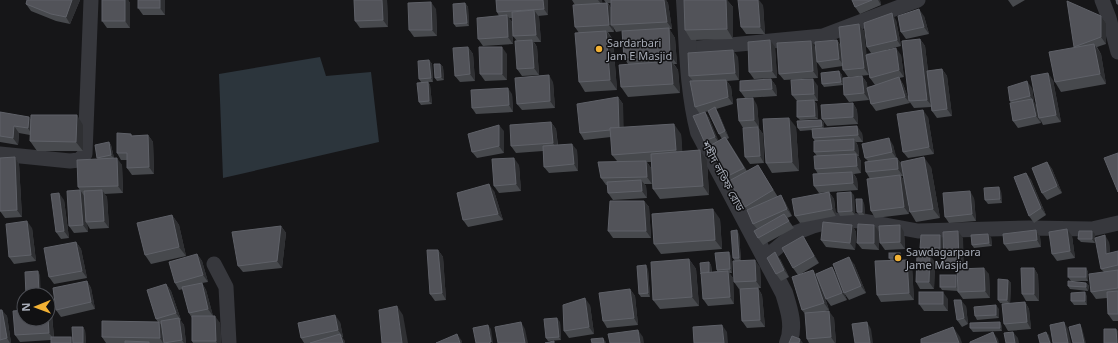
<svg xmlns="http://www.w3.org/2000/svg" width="1118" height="343" font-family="'Noto Sans','Noto Sans Bengali',sans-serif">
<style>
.water{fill:#2c353c}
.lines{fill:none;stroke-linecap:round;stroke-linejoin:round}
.minor{stroke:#37383d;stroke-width:15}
.tertiary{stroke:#37383d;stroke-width:18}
.wall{fill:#47494d;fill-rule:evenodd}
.shaded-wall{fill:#2f3033}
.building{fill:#525359;stroke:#5f6168}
.poi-dot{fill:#f2b134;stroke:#111113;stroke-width:1.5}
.labels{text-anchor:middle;stroke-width:3;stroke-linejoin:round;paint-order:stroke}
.poi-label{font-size:11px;fill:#a8adb8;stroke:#111113;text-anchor:start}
.street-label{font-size:11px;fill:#a8adb8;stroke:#111113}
</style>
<rect width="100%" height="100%" fill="#161618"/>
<polygon class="water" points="320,57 326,76 371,72 379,142 223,178 219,74"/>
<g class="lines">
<g class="minor">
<polyline points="1102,0 1109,18 1118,52"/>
<polyline points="688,49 823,36 918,0"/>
<polyline points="0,154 70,161 79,160 85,154 91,0"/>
<polyline points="766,257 795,233 813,226 835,220 864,221 918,231 1029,228 1092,229 1118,223"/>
<polyline points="214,264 226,287 229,343"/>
</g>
<path class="tertiary" d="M685,0c3,44 3,89 14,132l85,161c5,16 11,34 4,50"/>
</g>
<g class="wall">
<polygon points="27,0 80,0 70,24 56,21 31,11 26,4"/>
<polygon points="102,0 128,0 130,3 130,28 107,28 102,21"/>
<polygon points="138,0 165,0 165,15 143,15 138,8"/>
<polygon points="354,0 387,0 388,27 360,28 355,21"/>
<polygon points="496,0 548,0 548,15 538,16 539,17 541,42 534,42 537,47 539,75 522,76 517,69 517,41 513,36 512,18 509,18 512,22 513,44 483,46 478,39 499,16 497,12"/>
<path d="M572,0h30v3h4l-2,-3h62l2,3 4,26h-3l6,9 2,26h-3l4,6 2,23 -52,4 -7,-10 7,-23 -4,-6 -2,-27 -6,1 -3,-5 1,5h-6l5,8 4,50 -32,2 -6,-10v-49l-4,-6v-22zM608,3h3v5z"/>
<polygon points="684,0 727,0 733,7 733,39 691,40 685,30"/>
<polygon points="852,0 880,0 881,5 860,14 855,7"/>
<polygon points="1008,0 1025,0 1013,7"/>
<polygon points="465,3 468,7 469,26 456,27 454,24"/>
<polygon points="763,5 765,34 746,34 741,27"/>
<polygon points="436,9 437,36 414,37 409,30"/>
<polygon points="924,16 929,34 906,39 901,32"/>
<polygon points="1101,16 1106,23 1106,44 1097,47 1101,54 1106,84 1061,92 1055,82 1075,48 1074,47"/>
<polygon points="896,20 901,46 886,50 901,55 904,77 899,78 903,84 910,103 876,111 871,104 868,93 869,100 849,102 844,95 862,76 867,83 867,87 875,85 870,78 867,64 869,75 848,77 843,70 843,66 822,69 817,62 816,56 818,78 784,80 779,74 816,47 837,40 841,46 859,24 864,31 866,54 871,53 867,47"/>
<polygon points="920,39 925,46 928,71 942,69 947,76 952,116 937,118 932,111 931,107 914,108 909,101"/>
<polygon points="468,47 473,54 475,81 460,82 455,76"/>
<polygon points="775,47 777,78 754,79 749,72"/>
<polygon points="507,54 507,80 485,81 480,74"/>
<path d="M738,57l1,23 -12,1 4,6 2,17 -17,5 3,5 10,24 -2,1 20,32 11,-6 20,32 7,5 7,14 -5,2 7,10 -31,17 -5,-7 -1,-9 -4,-5 -6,-14 -18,-29 2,-1 -27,-39 -4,-27 -5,-7 -2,-26 -4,-5zM709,111l10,23 3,5 -4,2 -9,-23 -4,-6z"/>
<polygon points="429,60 432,64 433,82 428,82 430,85 432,104 421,105 419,102 421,82 419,79"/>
<polygon points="440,64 443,67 444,80 437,81 435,78"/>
<polygon points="839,71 842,75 843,85 824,87 822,84"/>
<polygon points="771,79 776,86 777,96 745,98 740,91"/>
<polygon points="1053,80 1061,122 1043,125 1040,119 1041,123 1018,128 1013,121 1012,103 1010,101 1032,88 1034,102 1036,106"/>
<polygon points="553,82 555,108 522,110 517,104"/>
<polygon points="818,86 818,101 814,101 817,104 818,119 800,120 797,117 797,101 792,95"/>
<polygon points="512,94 513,112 476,114 472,108"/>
<polygon points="618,97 623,104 623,127 681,134 682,152 700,150 707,160 709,195 660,199 653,189 651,162 647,162 651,168 652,184 644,184 646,186 647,198 613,200 608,193 607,185 606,185 601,178 617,161 612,155 611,137 584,140 580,133"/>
<polygon points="853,103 857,110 858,124 827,126 822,119"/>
<polygon points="757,105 759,127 743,128 739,121"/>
<polygon points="0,112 30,119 83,125 83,151 37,151 30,141 30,135 19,133 18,145 0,142"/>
<polygon points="928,117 934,154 908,158 903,152"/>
<polygon points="821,120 824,123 824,128 862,133 863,142 856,142 858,146 859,156 858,156 861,161 861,173 854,174 857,179 858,190 829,192 834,199 836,216 800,223 795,216 827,192 819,193 814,186 818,174 815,169 817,156 814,152 815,141 813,138 812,130 800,131 798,128"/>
<polygon points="551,122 556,129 558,145 577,150 578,171 549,173 544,167 543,151 516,153 511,146"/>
<polygon points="758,127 763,134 764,163 750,164 745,157"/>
<polygon points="796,127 799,171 772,173 766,163"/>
<polygon points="504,131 504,153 477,158 472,152"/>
<polygon points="131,134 132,136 148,135 153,142 154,174 132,175 127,168 127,160 121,160 117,153"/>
<polygon points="109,142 111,145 114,158 122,165 123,193 104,194 107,197 109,228 90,229 87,224 88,232 74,233 69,226 80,190 78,187 98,159 97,158"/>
<path d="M893,145l3,13h1l4,6 30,3 9,51 -24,4 -6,-10 -4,-22 3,24 -34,4 -4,-7 -1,-32 -4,-7 2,-11 -3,-3zM901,176h2l1,5z"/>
<polygon points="15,157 19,164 22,217 5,218 0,211 0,158"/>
<polygon points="1047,162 1052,169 1062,193 1047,200 1042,193"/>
<polygon points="519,165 521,191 499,193 494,186"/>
<polygon points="1026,173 1031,180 1046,215 1034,223 1029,216"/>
<polygon points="494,191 503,220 468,227 463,220"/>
<polygon points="1001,191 1002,203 988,204 985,200"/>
<polygon points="854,195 855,215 840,216 838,212"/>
<polygon points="974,198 976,221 949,223 945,217"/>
<polygon points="64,200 69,238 61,239 56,232"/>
<polygon points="644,201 649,207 651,238 613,238 608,231"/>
<polygon points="864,203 865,215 859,215 857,212"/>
<polygon points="172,215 179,225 186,256 151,264 145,255"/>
<polygon points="720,219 722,249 661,254 654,244"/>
<polygon points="852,225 856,232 855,250 826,247 821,240"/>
<polygon points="874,225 879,231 879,250 862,249 857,243"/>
<polygon points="281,226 286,233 282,268 243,272 238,266"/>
<polygon points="32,228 36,261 14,264 9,257"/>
<polygon points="1036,230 1040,237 1041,247 1009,251 1004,244"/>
<polygon points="904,232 905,249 885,250 880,243"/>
<polygon points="739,234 741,261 760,267 761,288 758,288 762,295 765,327 747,328 742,321 740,289 739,289 734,282 735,261 733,258"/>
<polygon points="1095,234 1095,243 1081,242 1078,239"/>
<polygon points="940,235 943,239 943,251 923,251 920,248"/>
<polygon points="803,236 819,263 799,275 816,274 832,267 836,274 847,300 831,306 826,299 822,289 829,310 825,311 834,318 836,343 809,343 807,339 805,314 802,310 798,275 793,268"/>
<polygon points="1072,236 1075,258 1057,261 1052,254"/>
<polygon points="991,237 992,246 974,248 972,245"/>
<polygon points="963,238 963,269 989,274 990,298 963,299 958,292 958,291 942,290 940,287 958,277 957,270 949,270 944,263"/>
<polygon points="76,242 81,249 87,278 54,284 49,277"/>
<polygon points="1109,242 1110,253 1118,251 1118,321 1113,321 1108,314 1107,298 1096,299 1091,292 1104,272 1101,269"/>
<polygon points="438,250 443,257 446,300 435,301 430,294"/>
<polygon points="197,254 202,261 208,282 202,283 206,290 213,316 210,316 220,323 221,343 193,343 192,341 192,318 189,313 183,289 179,290 175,283"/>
<polygon points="731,256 732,273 729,273 733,278 734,304 708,306 703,299 709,262 711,265 712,272 717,271 717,270"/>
<polygon points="902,256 902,260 907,260 912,267 914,300 881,302 877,295 891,261 889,258"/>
<polygon points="689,259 696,269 699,306 660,309 653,300"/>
<polygon points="780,259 789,277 781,281 776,274"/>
<polygon points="935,262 934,289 920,289 916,282"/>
<polygon points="854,264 866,293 849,300 844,293"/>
<polygon points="1034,268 1038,275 1039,301 1026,301 1022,294"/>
<polygon points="1086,268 1088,272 1088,281 1071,281 1068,277"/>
<polygon points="648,269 650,297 641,297 639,294"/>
<polygon points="1008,280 1011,283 1010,304 1025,302 1029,309 1031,329 1008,331 1004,324 1008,304 1000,303 998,300"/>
<polygon points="87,281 91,288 95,309 61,317 56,310"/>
<polygon points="1086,283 1089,286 1088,291 1070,289 1068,286"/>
<polygon points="166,284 171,291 181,320 180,320 184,325 186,343 106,343 102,337 158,322 156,319"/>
<polygon points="630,289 635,296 638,325 607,328 603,321"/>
<polygon points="1087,296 1087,305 1074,305 1071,301"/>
<polygon points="948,299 948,311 924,311 919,304"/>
<polygon points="590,305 594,334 569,338 564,331"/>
<polygon points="966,306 968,324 962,327 957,320"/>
<polygon points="999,309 999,318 977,320 975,316"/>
<polygon points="0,310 7,316 11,343 0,343"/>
<polygon points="52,315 54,337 71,337 73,339 85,330 86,343 51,340 20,342 15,335"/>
<polygon points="340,322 343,337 342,337 345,343 304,343 301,338"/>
<polygon points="560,322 561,340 548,341 546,338"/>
<polygon points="1002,326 1002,331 973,332 970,328"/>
</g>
<g class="shaded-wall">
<polygon points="72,0 80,0 70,24 66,17"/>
<polygon points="125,0 128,0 130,3 130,28 125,21"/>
<polygon points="160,0 165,0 165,15 160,8"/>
<polygon points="382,0 387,0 388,27 383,20"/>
<polygon points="543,0 548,0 548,15 544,9"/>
<polygon points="598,0 602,0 603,6"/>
<polygon points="664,0 666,0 668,3 672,29 667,22"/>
<polygon points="726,0 727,0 733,7 733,39 727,29"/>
<polygon points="758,0 759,0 763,5 765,34 760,27"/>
<polygon points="878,0 880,0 881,5"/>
<polygon points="431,2 436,9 437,36 432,30"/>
<polygon points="465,3 468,7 469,26 467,23"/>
<polygon points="607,3 612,9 611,25 613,27 614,32 609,25"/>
<polygon points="919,9 924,16 929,34 924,27"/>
<polygon points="534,10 539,17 541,42 536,35"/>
<polygon points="892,13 896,20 901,46 897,40"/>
<polygon points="507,15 512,22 513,44 508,37"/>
<polygon points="1101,16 1106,23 1106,44 1101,37"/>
<polygon points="859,24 864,31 869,75 864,68"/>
<polygon points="669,28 675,38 677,64 670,55"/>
<polygon points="606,31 613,40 617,90 610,80"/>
<polygon points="920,39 925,46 932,106 927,100"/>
<polygon points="532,40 537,47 539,75 534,68"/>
<polygon points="770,40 775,47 777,78 772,71"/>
<polygon points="837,40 841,47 844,66 839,59"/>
<polygon points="811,41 816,48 818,78 813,71"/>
<polygon points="1094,44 1101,54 1106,84 1100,74"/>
<polygon points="468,47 473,54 475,81 470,74"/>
<polygon points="502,47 507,54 507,80 502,74"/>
<polygon points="896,48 901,55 904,77 899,70"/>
<polygon points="733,50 738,57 739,80 735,73"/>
<polygon points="429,60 432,64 433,82 431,78"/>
<polygon points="671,61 678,70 680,93 673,84"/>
<polygon points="440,64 443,67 444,80 441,77"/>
<polygon points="942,69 947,76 952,116 947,109"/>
<polygon points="839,71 842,75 843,85 841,82"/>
<polygon points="1048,73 1053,80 1061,122 1056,115"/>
<polygon points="549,75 553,82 555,108 550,101"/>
<polygon points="862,76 867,83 869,100 864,93"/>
<polygon points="899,77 903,84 910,103 905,97"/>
<polygon points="771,79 776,86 777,96 772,89"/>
<polygon points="813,79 818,86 818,101 814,94"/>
<polygon points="726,80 731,87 733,104 728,97"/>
<polygon points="1027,81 1032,88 1034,102 1037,106 1039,118 1041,123 1036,116 1032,99 1030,96"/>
<polygon points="428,82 430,85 432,104 429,101"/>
<polygon points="508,88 512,94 513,112 509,105"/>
<polygon points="618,97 623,104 624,135 619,129"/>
<polygon points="753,98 757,105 759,127 754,120"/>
<polygon points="814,100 817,104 818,119 815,116"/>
<polygon points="853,103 857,110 858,124 853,117"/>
<polygon points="715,107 719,114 729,138 725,131"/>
<polygon points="923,110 928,117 934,154 929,147"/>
<polygon points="705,112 709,118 720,144 715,137"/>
<polygon points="77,115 83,125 83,151 76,142"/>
<polygon points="29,117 34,124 32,135 28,128"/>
<polygon points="789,118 796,127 799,171 792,162"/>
<polygon points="821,120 824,123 824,130 822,126"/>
<polygon points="551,122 556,129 558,150 553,143"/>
<polygon points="674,124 681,134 683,159 676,150"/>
<polygon points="499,125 504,131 504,153 499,146"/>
<polygon points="14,126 19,133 18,145 13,138"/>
<polygon points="857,126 862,133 863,142 858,135"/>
<polygon points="758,127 763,134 764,163 760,156"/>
<polygon points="148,135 153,142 154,174 149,167"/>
<polygon points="889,138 893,145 897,159 892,152"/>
<polygon points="854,139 858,146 859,156 854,150"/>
<polygon points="109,142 111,145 114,158 111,155"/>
<polygon points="572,144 577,150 578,171 574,164"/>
<polygon points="700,150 707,160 709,195 703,186"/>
<polygon points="856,154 861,161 861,173 857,166"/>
<polygon points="15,157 19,164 22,217 17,210"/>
<polygon points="924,157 931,167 940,218 933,209"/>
<polygon points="117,158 122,165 123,193 118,186"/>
<polygon points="514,158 519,165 521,191 516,184"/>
<polygon points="897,158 902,165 903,176 898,169"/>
<polygon points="646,161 651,168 652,184 647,177"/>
<polygon points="1047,162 1052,169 1062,193 1057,186"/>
<polygon points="852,172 857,179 858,190 853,183"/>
<polygon points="1026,173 1031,180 1046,215 1041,208"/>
<polygon points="900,175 905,182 909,214 904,207"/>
<polygon points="641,180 646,186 647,198 642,191"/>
<polygon points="489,184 494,191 503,220 498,214"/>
<polygon points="999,187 1001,191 1002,203 1000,199"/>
<polygon points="80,190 85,197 86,222 87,224 88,232 83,225"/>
<polygon points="102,190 107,197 109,228 104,221"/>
<polygon points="970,191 974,198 976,221 972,214"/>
<polygon points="829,192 834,199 836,216 832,209"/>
<polygon points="851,192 854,195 855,215 852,211"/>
<polygon points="59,193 64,200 69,238 64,231"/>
<polygon points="781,195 785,202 792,216 787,209"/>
<polygon points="862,199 864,203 865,215 862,212"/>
<polygon points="644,201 649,207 651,238 646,231"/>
<polygon points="713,209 720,219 722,249 715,240"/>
<polygon points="172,215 179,225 186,256 179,247"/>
<polygon points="27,221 32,228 36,261 31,255"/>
<polygon points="852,225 856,232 855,250 850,243"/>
<polygon points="874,225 879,231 879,250 874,243"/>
<polygon points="900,225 904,232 905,249 900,242"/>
<polygon points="281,226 286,233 282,268 277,261"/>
<polygon points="1067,229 1072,236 1075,258 1070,251"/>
<polygon points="737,230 739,234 741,261 739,258"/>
<polygon points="1036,230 1040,237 1041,247 1037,240"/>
<polygon points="958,231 963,238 964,270 959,263"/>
<polygon points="1092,231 1095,234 1095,243 1092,239"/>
<polygon points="988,234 991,237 992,246 989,243"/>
<polygon points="940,235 943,239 943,251 940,248"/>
<polygon points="1105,235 1109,242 1111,261 1106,254"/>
<polygon points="803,236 807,243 819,263 814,256"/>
<polygon points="76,242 81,249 87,278 82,271"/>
<polygon points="438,250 443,257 446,300 442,293"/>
<polygon points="729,252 731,256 732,273 730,269"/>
<polygon points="775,252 780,259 789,277 784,270"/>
<polygon points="900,253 902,256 902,262 900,258"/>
<polygon points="197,254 202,261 208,282 203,275"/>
<polygon points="930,255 935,262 934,289 929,282"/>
<polygon points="849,257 854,264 866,293 861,286"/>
<polygon points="689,259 696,269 699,306 692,297"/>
<polygon points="755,260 760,267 761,288 756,281"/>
<polygon points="907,260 912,267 914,300 909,293"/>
<polygon points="709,262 711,265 712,277 709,274"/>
<polygon points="646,265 648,269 650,297 648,293"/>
<polygon points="832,267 836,274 847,300 842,293"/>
<polygon points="984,268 989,274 990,298 985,291"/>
<polygon points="1034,268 1038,275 1039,301 1034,294"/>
<polygon points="1086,268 1088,272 1088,281 1086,277"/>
<polygon points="813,270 818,277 829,310 824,303"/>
<polygon points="38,271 40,275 41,295 40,295 39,294"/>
<polygon points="728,271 733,278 734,304 730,297"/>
<polygon points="956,275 959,279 959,291 956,287"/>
<polygon points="1008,280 1011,283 1010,304 1007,300"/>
<polygon points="87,281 91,288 95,309 91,302"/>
<polygon points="202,283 206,290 213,316 208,309"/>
<polygon points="1086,283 1089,286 1088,291 1086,287"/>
<polygon points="166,284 171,291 181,320 176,313"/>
<polygon points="758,288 762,295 765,327 760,320"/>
<polygon points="630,289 635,296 638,325 634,318"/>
<polygon points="943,292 948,299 948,311 943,304"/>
<polygon points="1085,292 1087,296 1087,305 1085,301"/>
<polygon points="585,298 590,305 594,334 589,327"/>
<polygon points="961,300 966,306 968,324 964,318"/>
<polygon points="1025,302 1029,309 1031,329 1027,322"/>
<polygon points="996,305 999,309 999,318 996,315"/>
<polygon points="397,306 403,315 408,343 402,343"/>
<polygon points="48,309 52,315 54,339 49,333"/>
<polygon points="2,310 7,316 11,343 10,343 7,338"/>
<polygon points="829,311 834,318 836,343 835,343 831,337"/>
<polygon points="335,315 340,322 343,337 338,330"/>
<polygon points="215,316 220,323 221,343 217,343 216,341"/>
<polygon points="179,318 184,325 186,343 184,343 182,340"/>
<polygon points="557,318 560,322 561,340 559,337"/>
<polygon points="159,322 164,329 165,343 163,343 160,338"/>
<polygon points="521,322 525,329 528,343 525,343"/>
<polygon points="867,322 871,329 873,343 870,343"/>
<polygon points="1000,322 1002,326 1002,331 1000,328"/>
<polygon points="1064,322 1068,329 1071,343 1068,343"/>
<polygon points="1080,324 1082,328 1086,343 1084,343"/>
<polygon points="488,325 491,329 493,343 492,343 491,342"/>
<polygon points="722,325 727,332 728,343 724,343"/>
<polygon points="83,327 85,330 86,343 83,343"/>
<polygon points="953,327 960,337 962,343 959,343"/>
<polygon points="1116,329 1118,331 1118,343 1117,343"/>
<polygon points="638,330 643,337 644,343 640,343"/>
<polygon points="993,332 998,339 999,343 997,343"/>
<polygon points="1013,332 1018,338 1019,343 1015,343"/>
<polygon points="1046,332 1049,335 1051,343 1050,343"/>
<polygon points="340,334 345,341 345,343 343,343"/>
<polygon points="457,334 462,341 462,343 460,343"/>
<polygon points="71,337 74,340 74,343 71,343"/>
<polygon points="603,338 606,342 606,343 604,343"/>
<polygon points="800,339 803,343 799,343"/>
</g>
<g class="building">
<polygon points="27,0 72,0 66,17 51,14 26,4"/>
<rect x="102" y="0" width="23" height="21"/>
<rect x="138" y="0" width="22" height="8"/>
<polygon points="354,0 382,0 383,20 355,21"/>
<polygon points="496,0 543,0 544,9 497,12"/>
<polygon points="611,0 664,0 667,22 611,25"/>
<polygon points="684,0 726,0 727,29 685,30"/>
<polygon points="738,0 758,0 760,27 741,27"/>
<polygon points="852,0 872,0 855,7"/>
<polygon points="1116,0 1118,0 1118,4 1117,4"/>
<polygon points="1067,1 1101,16 1101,37 1074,47"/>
<polygon points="431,2 432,30 409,30 408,3"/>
<polygon points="465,3 467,23 454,24 453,4"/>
<polygon points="607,3 609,25 575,27 573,5"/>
<polygon points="919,9 924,27 901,32 898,16"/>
<polygon points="534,10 536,35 513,36 512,12"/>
<polygon points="892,13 897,40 867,47 864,23"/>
<polygon points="507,15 508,37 478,39 477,18"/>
<polygon points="859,24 864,68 843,70 839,27"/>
<polygon points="669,28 670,55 624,58 622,31"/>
<polygon points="606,31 610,80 579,82 575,33"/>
<polygon points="920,39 927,100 909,101 902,41"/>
<polygon points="532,40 534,68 517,69 515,41"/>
<polygon points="770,40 772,71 749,72 748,42"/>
<polygon points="837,40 839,59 817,62 815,42"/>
<polygon points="811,41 813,71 779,74 777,43"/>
<polygon points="1094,44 1100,74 1055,82 1049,52"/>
<polygon points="468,47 470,74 455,76 453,48"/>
<polygon points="479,47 502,47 502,74 480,74"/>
<polygon points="896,48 899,70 870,78 866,55"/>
<polygon points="733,50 735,73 689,76 688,53"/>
<polygon points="429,60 431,78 419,79 418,61"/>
<polygon points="671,61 673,84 621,87 619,65"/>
<polygon points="434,64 440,64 441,77 435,78"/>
<polygon points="942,69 947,109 932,111 927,71"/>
<polygon points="839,71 841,82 822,84 821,73"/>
<polygon points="1048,73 1056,115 1039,118 1031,76"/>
<polygon points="549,75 550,101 517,104 515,78"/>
<polygon points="862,76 864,93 844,95 843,78"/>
<polygon points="899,77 905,97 871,104 867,88"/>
<polygon points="771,79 772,89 740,91 740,81"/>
<polygon points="813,79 814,94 792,95 791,80"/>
<polygon points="726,80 728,97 695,107 690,81"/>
<polygon points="1027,81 1030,96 1010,101 1008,87"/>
<polygon points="428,82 429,101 419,102 417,83"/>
<polygon points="508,88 509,105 472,108 471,90"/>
<polygon points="618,97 619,128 610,128 610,130 580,133 577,104"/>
<polygon points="753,98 754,120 739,121 737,99"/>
<polygon points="1032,99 1036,116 1013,121 1010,103"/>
<polygon points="814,100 815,116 797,117 797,101"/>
<polygon points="853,103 853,117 822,119 821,105"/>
<polygon points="715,107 725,131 719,134 708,111"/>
<polygon points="923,110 929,147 903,152 897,114"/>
<polygon points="0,112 29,117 28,128 14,126 13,138 0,136"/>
<polygon points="705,112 715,137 704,141 693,116"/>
<polygon points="31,115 77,115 76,142 30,141"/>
<polygon points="789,118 792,162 766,163 763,119"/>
<polygon points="821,120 822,126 798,128 797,121"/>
<polygon points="551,122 553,143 511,146 510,125"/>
<polygon points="674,124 676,150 612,155 610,128"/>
<polygon points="499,125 499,146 472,152 468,134"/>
<polygon points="857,126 858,135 813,138 812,129"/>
<polygon points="758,127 760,156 745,157 743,128"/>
<polygon points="117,133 131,134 131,136 148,135 149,167 127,168 127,153 117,153"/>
<polygon points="725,137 744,168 728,176 708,147"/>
<polygon points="889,138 892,152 865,158 862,144"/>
<polygon points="854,139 854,150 814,152 814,141"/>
<polygon points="109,142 111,155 97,158 95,145"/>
<polygon points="572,144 574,164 544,167 543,146"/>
<polygon points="700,150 703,186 653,189 651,154"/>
<polygon points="1118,153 1118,192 1104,158"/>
<polygon points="856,154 857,166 815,169 814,156"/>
<polygon points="15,157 17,210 0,211 0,158"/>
<polygon points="924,157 933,209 910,212 901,162"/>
<polygon points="117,158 118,186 78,187 77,160"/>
<polygon points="514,158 516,184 494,186 492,159"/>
<polygon points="897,158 898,169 866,172 865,162"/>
<polygon points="646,161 647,177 601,178 598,162"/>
<polygon points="1047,162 1057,186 1042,193 1032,168"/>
<polygon points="758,165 773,190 745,207 729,181"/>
<polygon points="852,172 853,183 814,186 813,174"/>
<polygon points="1026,173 1041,208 1029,216 1014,177"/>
<polygon points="900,175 904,207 871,211 867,179"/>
<polygon points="641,180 642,191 608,193 607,182"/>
<polygon points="489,184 498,214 463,220 457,193"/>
<polygon points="999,187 1000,199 985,200 984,188"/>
<polygon points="80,190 83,225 69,226 67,191"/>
<polygon points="102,190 104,221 86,222 84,191"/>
<polygon points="970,191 972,214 945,217 943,193"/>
<polygon points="829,192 832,209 795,216 792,199"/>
<polygon points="851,192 852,211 838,212 837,193"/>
<polygon points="59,193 64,231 56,232 51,194"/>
<polygon points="781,195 787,209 753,224 747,210"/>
<polygon points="856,199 862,199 862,212 857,212"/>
<polygon points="610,201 644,201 646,231 608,231"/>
<polygon points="713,209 715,240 654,244 652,214"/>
<polygon points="784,214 789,221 758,238 754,231"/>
<polygon points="172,215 179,247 145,255 137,223"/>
<polygon points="27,221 31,255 9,257 6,224"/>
<polygon points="823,222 852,225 850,243 821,240"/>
<polygon points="858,224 874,225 874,243 857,243"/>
<polygon points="900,225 900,242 880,243 879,226"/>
<polygon points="281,226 277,261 238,266 232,232"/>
<polygon points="1067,229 1070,251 1052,254 1049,232"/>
<polygon points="737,230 739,258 733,258 731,231"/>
<polygon points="1036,230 1037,240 1004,244 1003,234"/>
<polygon points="958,231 959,263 944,263 943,232"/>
<polygon points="1079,231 1092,231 1092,239 1078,239"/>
<polygon points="988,234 989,243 972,245 971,235"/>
<polygon points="921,235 940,235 940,248 920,248"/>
<polygon points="1105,235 1106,254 1118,251 1118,265 1101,269 1095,238"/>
<polygon points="803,236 814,256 793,268 782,248"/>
<polygon points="76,242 82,271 49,277 44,248"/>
<polygon points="427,250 438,250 442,293 430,294"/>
<polygon points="729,252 730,269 717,270 715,253"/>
<polygon points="775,252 784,270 776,274 767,258"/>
<rect x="889" y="253" width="11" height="5"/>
<polygon points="197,254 203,275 175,283 169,262"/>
<polygon points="917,254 930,255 929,282 916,282"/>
<polygon points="849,257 861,286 844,293 833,264"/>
<polygon points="689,259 692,297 653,300 651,262"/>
<polygon points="755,260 756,281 734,282 733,261"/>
<polygon points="907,260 909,293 877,295 875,261"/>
<polygon points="709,262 709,272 701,273 701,274 700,263"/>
<polygon points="646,265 648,293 639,294 637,266"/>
<polygon points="832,267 842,293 826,299 816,274"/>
<polygon points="984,268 985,291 958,292 957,269"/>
<polygon points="1021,268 1034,268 1034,294 1022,294"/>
<rect x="1068" y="268" width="18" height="9"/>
<polygon points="813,270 824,303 802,310 792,277"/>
<polygon points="1118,270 1118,288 1091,292 1089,274"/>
<polygon points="38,271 39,294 26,295 25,272"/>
<polygon points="728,271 730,297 703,299 701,273"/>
<rect x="940" y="275" width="16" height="12"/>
<polygon points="998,279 1008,280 1007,300 998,300"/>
<polygon points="87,281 91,302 56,310 53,288"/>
<polygon points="1068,281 1086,283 1086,287 1068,286"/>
<polygon points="202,283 208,309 189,313 182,287"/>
<polygon points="166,284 176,313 156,319 147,290"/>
<polygon points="758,288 760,320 742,321 740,289"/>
<polygon points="630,289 634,318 603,321 599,293"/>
<polygon points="1118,291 1118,314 1108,314 1107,292"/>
<rect x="919" y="292" width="24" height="12"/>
<polygon points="1085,292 1085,301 1071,301 1071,293"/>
<polygon points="585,298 589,327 564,331 563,305"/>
<polygon points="954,300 961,300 964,318 957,320"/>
<polygon points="1025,302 1027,322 1004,324 1002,304"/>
<polygon points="996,305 996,315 975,316 974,307"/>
<polygon points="397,306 402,343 382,343 379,310"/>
<polygon points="0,310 2,310 7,338 0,340"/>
<polygon points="24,310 24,319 48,319 48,318 49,333 15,335 13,311"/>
<polygon points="829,311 831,337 807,339 805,313"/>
<polygon points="335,315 338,330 301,338 298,323"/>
<polygon points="192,316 215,316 216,341 192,341"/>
<polygon points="179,318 182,340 164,343 161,321"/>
<polygon points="557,318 559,337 546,338 544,319"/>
<polygon points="102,321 159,322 160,338 102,337"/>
<polygon points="521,322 525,343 498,343 495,327"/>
<polygon points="867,322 870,343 855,343 852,324"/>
<polygon points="1000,322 1000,328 970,328 970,323"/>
<polygon points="1064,322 1068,343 1053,343 1050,325"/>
<polygon points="1080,324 1084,343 1073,343 1069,327"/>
<polygon points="488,325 491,342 488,343 476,343 473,328"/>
<polygon points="722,325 724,343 694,343 693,327"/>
<polygon points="72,327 83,327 83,343 73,343"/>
<polygon points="953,327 959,343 921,343 921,339"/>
<polygon points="1104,329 1116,329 1117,343 1104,343"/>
<polygon points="638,330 640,343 610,343 608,334"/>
<polygon points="993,332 997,343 970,343 970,342"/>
<polygon points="1013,332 1015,343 1006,343 1004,333"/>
<polygon points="1046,332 1050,343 1040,343 1038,335"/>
<polygon points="340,334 343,343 310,343"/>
<polygon points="457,334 460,343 436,343"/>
<polygon points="792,336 800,339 799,343 789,343"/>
<rect x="51" y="337" width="20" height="6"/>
<polygon points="603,338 604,343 592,343 591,339"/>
<polygon points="125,341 149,342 149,343 125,343"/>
<polygon points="554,341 554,343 545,343"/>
</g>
<g class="poi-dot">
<circle cx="599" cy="49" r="4"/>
<circle cx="898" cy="258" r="4"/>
</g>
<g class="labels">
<g class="poi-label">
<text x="607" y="47">Sardarbari<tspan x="607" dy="13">Jam E Masjid</tspan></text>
<text x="906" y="256">Sawdagarpara<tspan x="906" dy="13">Jame Masjid</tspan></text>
</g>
<g class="street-label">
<text transform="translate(723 176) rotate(62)" y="4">শহীদ লতিফ রোড</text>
</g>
</g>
<g transform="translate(36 307) rotate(269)"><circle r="19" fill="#111113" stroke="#4d4f55"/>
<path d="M0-3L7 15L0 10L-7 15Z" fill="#f2b134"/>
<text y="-6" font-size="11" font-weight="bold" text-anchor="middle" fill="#a8adb8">N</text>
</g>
</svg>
